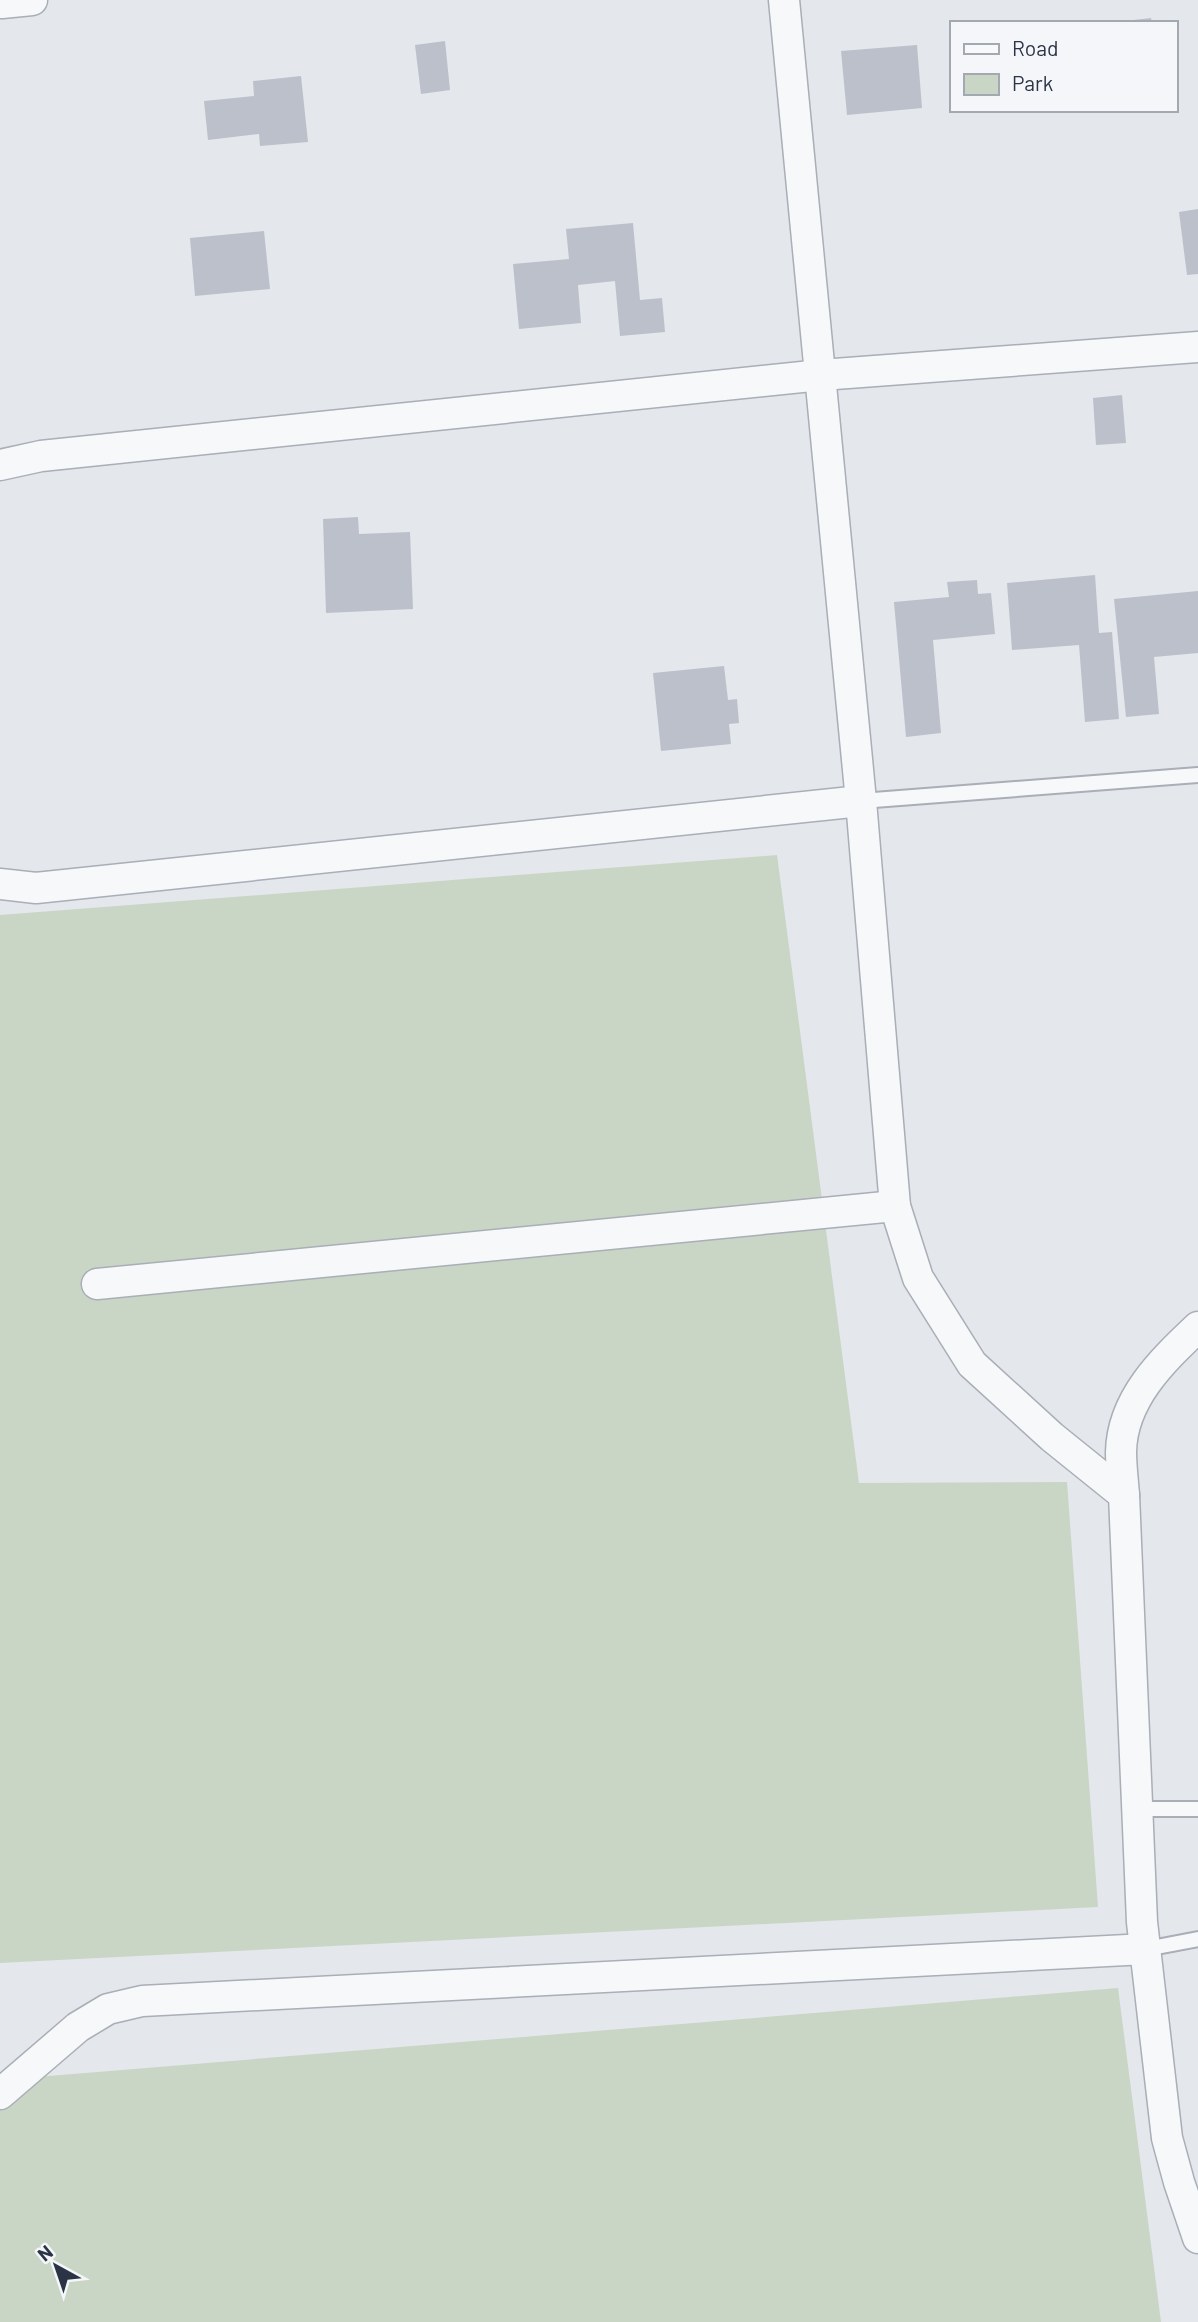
<svg xmlns="http://www.w3.org/2000/svg" width="1198" height="2322" font-family="Barlow,sans-serif">
<style>
.green{fill:#c9d6c5}
.building{fill:#bbc0ca}
.lines{fill:none;stroke-linecap:round;stroke-linejoin:round}
.service-casing{stroke:#a9aeb7;stroke-width:18}
.minor-casing{stroke:#a9aeb7;stroke-width:33}
.service{stroke:#f7f8fa;stroke-width:14}
.minor{stroke:#f7f8fa;stroke-width:30}
</style>
<rect width="100%" height="100%" fill="#e4e7ec"/>
<g class="green">
<polygon points="777,855 859,1483 1067,1482 1098,1907 0,1963 0,915"/>
<polygon points="1118,1988 1161,2322 0,2322 0,2080"/>
</g>
<g class="building">
<polygon points="1151,18 1152,23 1126,23 1125,21"/>
<polygon points="445,41 450,90 421,94 415,45"/>
<polygon points="917,45 922,108 847,115 841,51"/>
<polygon points="301,76 308,142 260,146 259,134 208,140 204,101 254,96 253,81"/>
<polygon points="1198,209 1198,274 1187,275 1179,212"/>
<polygon points="633,223 640,300 662,298 665,332 620,336 615,281 578,285 581,323 519,329 513,264 569,259 566,229"/>
<polygon points="264,231 270,289 195,296 190,238"/>
<polygon points="1122,395 1126,443 1096,445 1093,398"/>
<polygon points="358,517 359,534 410,532 413,609 326,613 323,519"/>
<polygon points="1095,575 1099,633 1112,632 1119,719 1085,722 1079,645 1012,650 1007,583"/>
<polygon points="977,580 978,594 991,593 995,634 933,640 941,733 906,737 894,602 949,597 947,582"/>
<polygon points="1198,591 1198,653 1154,657 1159,714 1126,717 1114,599"/>
<polygon points="724,666 728,700 737,699 739,723 729,724 731,744 661,751 653,673"/>
</g>
<g class="lines">
<g class="service-casing">
<g id="service">
<polyline points="861,801 1198,775"/>
<polyline points="1137,1809 1198,1809"/>
<polyline points="1146,1949 1198,1939"/>
</g>
</g>
<g class="minor-casing">
<g id="minor">
<polyline points="784,0 861,801 895,1206 918,1278 972,1364 1052,1437 1124,1495 1142,1922 1167,2138 1179,2182 1198,2238"/>
<polyline points="2,3 32,0"/>
<polyline points="0,465 41,456 821,375 1198,347"/>
<polyline points="0,884 36,888 861,801"/>
<polyline points="97,1284 895,1206"/>
<path d="M1124,1495c-1,-14 -3,-29 -3,-43 1,-53 41,-91 77,-125"/>
<polyline points="0,2094 78,2027 108,2009 142,2001 1146,1949"/>
</g>
</g>
<use href="#service" class="service"/>
<use href="#minor" class="minor"/>
</g>
<rect x="950" y="21" width="228" height="91" fill="#f4f6f9" stroke="#a4a8b1" stroke-width="2"/>
<rect x="964" y="44" width="35" height="10" fill="#f7f8fa" stroke="#a4a8b1" stroke-width="2"/>
<text x="1012" y="56" font-size="21" fill="#2b3445">Road</text>
<rect x="964" y="74" width="35" height="21" fill="#c9d6c5" stroke="#a4a8b1" stroke-width="2"/>
<text x="1012" y="91" font-size="21" fill="#2b3445">Park</text>
<g transform="translate(56 2266) rotate(320)" stroke="#f4f6f9" stroke-width="5" paint-order="stroke">
<path d="M0-5L12 26L0 18L-12 26Z" fill="#2b3445"/>
<text y="-10" font-size="19" font-weight="bold" text-anchor="middle" fill="#2b3445">N</text>
</g>
</svg>
